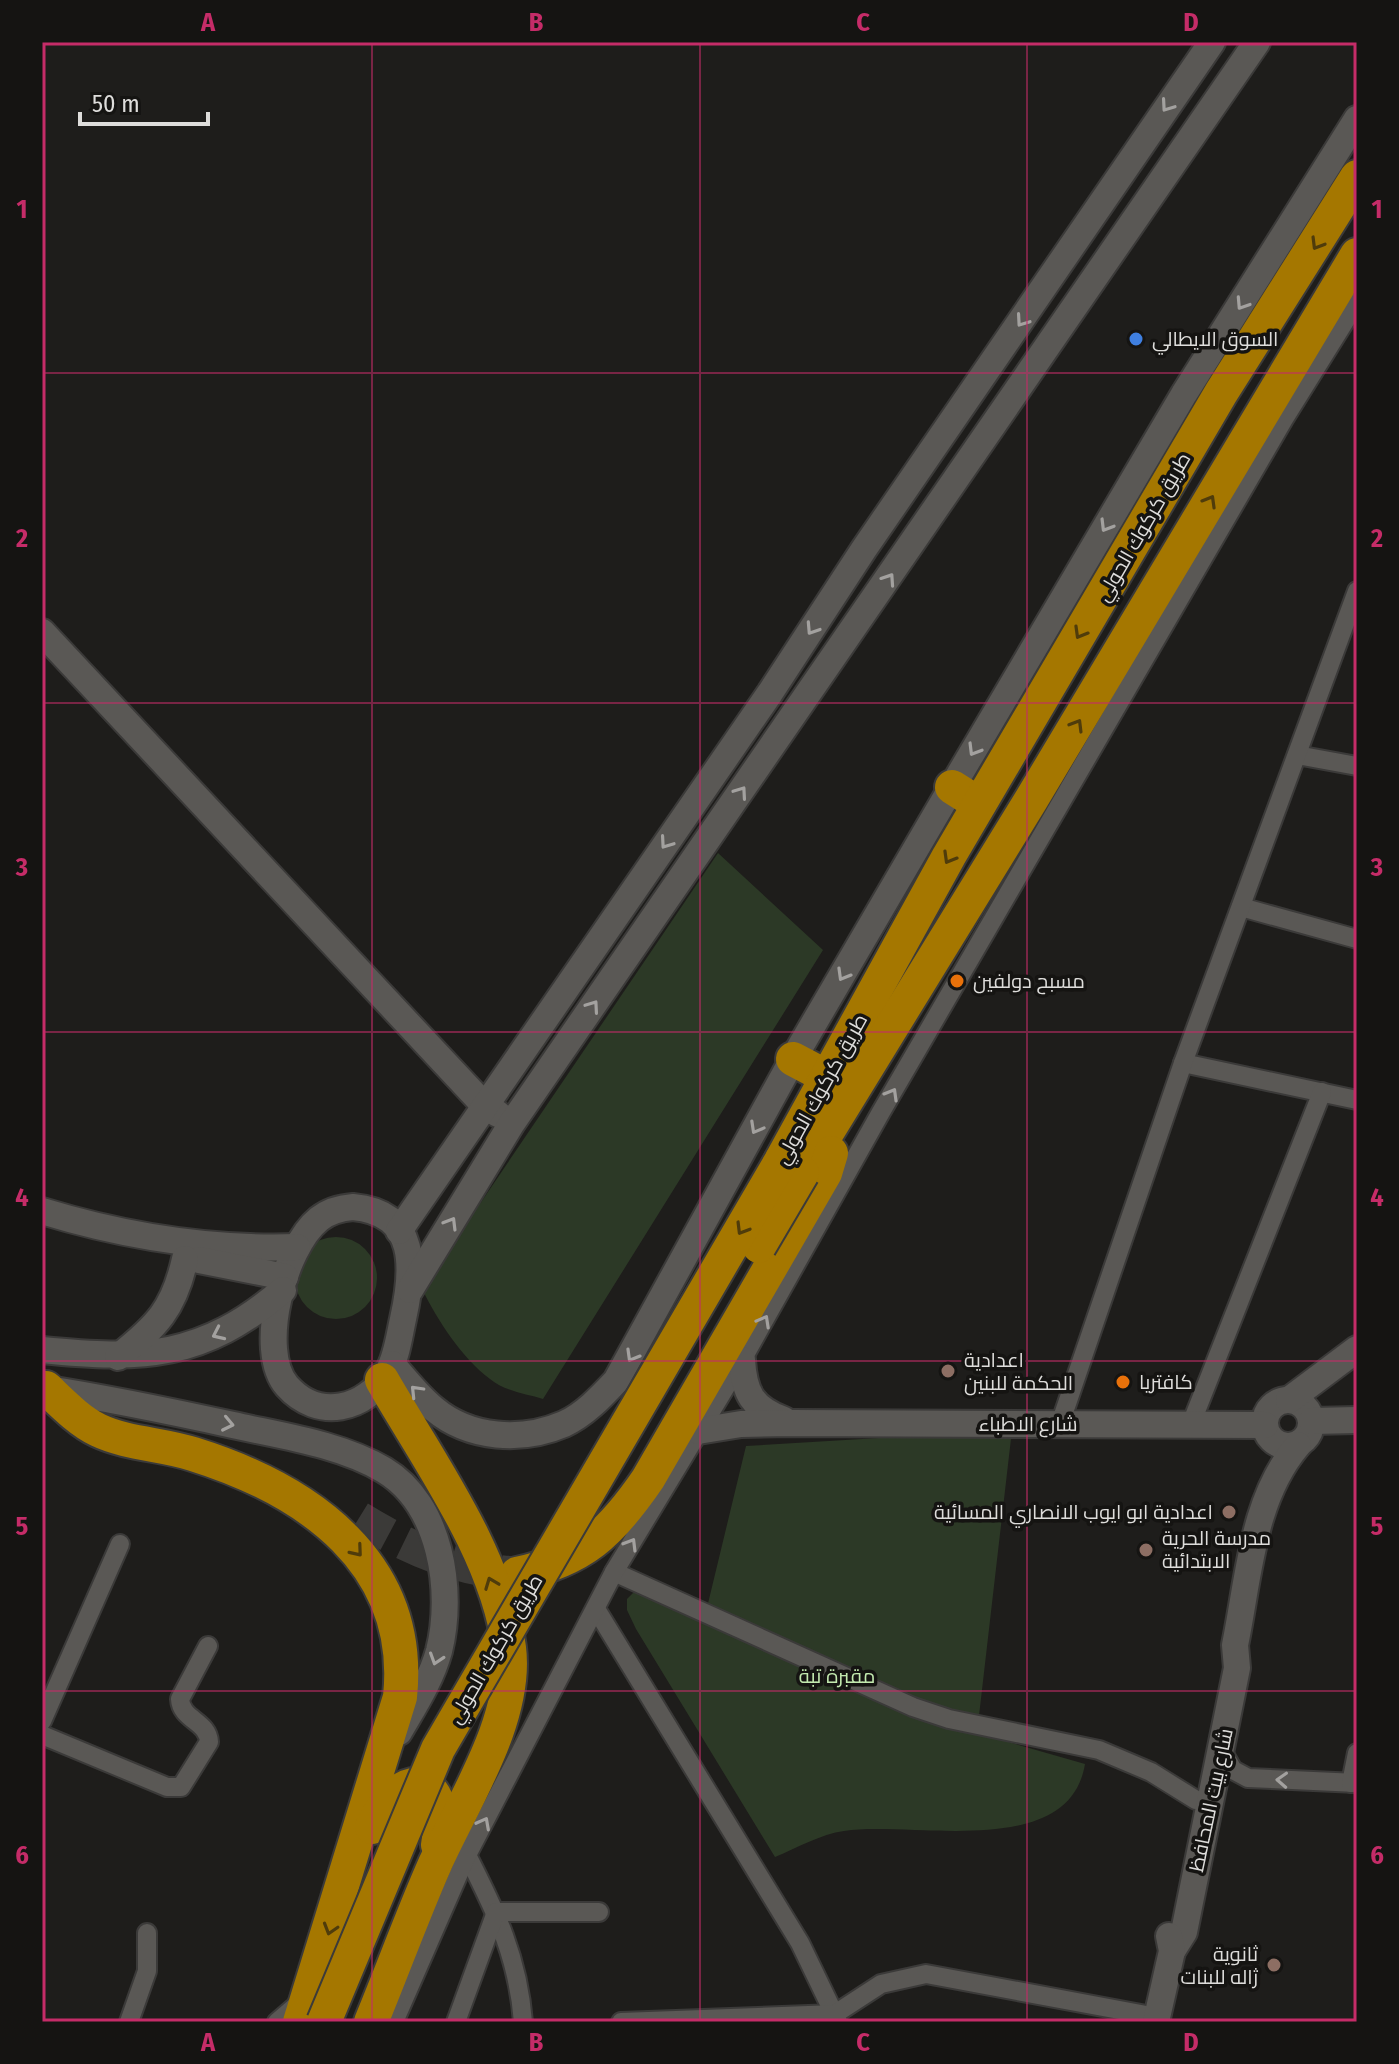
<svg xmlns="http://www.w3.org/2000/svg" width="1399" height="2064" font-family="'Fira Sans Condensed',Cairo,sans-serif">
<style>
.green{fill:#2c3926}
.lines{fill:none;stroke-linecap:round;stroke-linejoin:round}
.highway-tunnel{stroke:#3b3a38;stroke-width:34;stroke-dasharray:34 17;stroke-linecap:butt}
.street-casing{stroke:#3b3a39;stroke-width:22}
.secondary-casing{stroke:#3b3a39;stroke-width:30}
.highway-casing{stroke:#3b3a39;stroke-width:38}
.street{stroke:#5a5855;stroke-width:18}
.secondary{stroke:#5a5855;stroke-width:26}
.highway{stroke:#a57700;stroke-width:34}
.highway-bridge-casing{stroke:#3b3a39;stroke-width:38;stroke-linecap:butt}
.highway-bridge{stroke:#a57700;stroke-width:34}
.oneway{stroke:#a3a19f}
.oneway2{stroke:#4f3c0b}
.grid{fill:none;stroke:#c52c68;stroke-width:2;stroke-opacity:0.55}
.shop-dot{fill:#3f7fe0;stroke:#151412;stroke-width:3}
.food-dot{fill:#e8710a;stroke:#151412;stroke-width:3}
.education-dot{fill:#8d6e63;stroke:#151412;stroke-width:3}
.labels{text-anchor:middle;stroke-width:7;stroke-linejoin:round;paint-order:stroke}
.poi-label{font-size:20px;fill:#dedddb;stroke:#151412;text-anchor:start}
.street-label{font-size:20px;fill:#dedddb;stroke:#151412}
.park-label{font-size:20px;fill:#c3eaaf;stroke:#151412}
.neatline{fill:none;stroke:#c52c68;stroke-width:3}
.grid-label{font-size:26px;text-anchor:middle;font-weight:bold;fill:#c52c68}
</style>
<rect width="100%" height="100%" fill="#1e1d1b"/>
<g class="green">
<path d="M718,853l105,97 -280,449c-17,-5 -39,-8 -53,-20 -29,-22 -52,-58 -68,-90z"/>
<circle cx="336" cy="1278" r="41"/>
<path d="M1012,1430l-35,303 108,31c-16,98 -175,56 -241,67 -23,3 -47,17 -69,26l-139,-228 -9,-19v-11l8,-8 69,29 42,-174z"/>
</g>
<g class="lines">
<path class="highway-tunnel" d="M359,1518c47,29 96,51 152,55"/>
<g class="street-casing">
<g id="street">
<polyline points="1297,755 1357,766"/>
<polyline points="1241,907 1357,939"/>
<polyline points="1183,1063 1357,1100"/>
<polyline points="1060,1424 1183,1063 1357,591"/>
<polyline points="1191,1424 1322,1092"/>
<polyline points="614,1572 913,1707 949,1719 1099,1750 1151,1772 1196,1800"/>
<polyline points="596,1609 800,1943 838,2022"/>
<polyline points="42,1721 120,1544"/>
<path d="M42,1735l125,52h14l28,-45c-1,-21 -28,-22 -29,-43l28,-53"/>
<polyline points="1221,1749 1233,1770 1248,1778 1357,1783"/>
<polyline points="1351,1783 1357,1753"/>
<path d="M467,1855c29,57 51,102 56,167"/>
<polyline points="129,2022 147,1971 147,1933"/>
<polyline points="277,2022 305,1998"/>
<polyline points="394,2022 467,1855 614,1572 742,1360 881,1112 1284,419 1357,302"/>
<polyline points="456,2022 496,1912 599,1912"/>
<polyline points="621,2022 835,2014 881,1984 926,1974 1157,2017"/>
</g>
</g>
<g class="secondary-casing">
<g id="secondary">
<polyline points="42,632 484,1105 498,1114"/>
<path d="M353,1207c66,6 61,63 50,112 -4,18 -6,37 -15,53 -22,38 -70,49 -101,14 -31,-36 -3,-139 32,-167 10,-8 21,-11 34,-12z"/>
<path d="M42,1211c82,25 169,39 255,36"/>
<polyline points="399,1231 770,693 864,549 1212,42"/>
<polyline points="199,1260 285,1277"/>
<polyline points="410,1290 512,1123 1257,42"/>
<path d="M42,1350c101,10 160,9 241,-60"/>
<path d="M118,1357c39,-31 56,-48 67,-98"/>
<path d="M742,1360c2,33 10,48 42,60"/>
<path d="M392,1364c13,15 26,32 42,45 36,30 88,33 130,15 20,-9 37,-27 52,-43l177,-322 159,-272 232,-393 173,-275"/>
<path d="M42,1388c64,10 127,23 191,37 49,11 107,19 151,45 57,34 70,121 55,181 -8,29 -25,55 -40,81"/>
<circle cx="1288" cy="1423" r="23"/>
<polyline points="1289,1400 1357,1349"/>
<polyline points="1312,1421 1357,1420"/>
<polyline points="698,1431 741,1424 791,1423 1265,1425"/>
<path d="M1172,1951l12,-19 53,-264 -2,-23c14,-68 17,-146 63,-200"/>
<polyline points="1156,2022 1172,1951 1169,1936"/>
</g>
</g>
<g class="highway-casing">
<g id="highway">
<polyline points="952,787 979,804"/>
<polyline points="793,1059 827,1077"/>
<polyline points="781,1161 949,856 1221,393 1357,177"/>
<polyline points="802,1173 1031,800 1357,255"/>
<path d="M46,1388c16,15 33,33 52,42 29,14 65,14 95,24 115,36 221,109 207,243l-100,325"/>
<path d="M517,1574c66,-14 94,-41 131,-95l177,-306 6,-20"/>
<path d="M372,1827c30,-63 79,-54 66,18"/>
<path d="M371,2022c22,-53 41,-106 64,-158 28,-63 83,-145 74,-216 -11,-92 -81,-188 -127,-268"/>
</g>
</g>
<use href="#street" class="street"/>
<use href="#secondary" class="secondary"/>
<use href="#highway" class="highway"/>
<g class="highway-bridge-casing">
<g id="highway-bridge">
<polyline points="759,1246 802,1173"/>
<polyline points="324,2022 438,1749 781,1161"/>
</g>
</g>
<use href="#highway-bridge" class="highway-bridge"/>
</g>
<defs><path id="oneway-chevron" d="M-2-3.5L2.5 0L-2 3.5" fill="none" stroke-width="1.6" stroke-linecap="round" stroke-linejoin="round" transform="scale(2)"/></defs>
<g class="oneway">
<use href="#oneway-chevron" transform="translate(1167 106) rotate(125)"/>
<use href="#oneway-chevron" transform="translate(1242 304) rotate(123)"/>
<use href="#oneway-chevron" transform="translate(1022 321) rotate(125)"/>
<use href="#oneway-chevron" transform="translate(1106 526) rotate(121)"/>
<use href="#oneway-chevron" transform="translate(889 579) rotate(-56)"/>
<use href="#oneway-chevron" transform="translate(812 629) rotate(123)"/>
<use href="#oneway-chevron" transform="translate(974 750) rotate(121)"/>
<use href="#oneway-chevron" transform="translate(741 792) rotate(-55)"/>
<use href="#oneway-chevron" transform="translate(666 843) rotate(125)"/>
<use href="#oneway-chevron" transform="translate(843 975) rotate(120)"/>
<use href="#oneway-chevron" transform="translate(593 1006) rotate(-55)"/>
<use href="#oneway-chevron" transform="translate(892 1094) rotate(-60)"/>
<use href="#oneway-chevron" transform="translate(756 1128) rotate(119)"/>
<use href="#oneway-chevron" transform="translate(451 1223) rotate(-59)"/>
<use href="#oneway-chevron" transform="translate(764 1321) rotate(-61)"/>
<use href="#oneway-chevron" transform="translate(218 1334) rotate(155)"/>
<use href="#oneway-chevron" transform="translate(632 1356) rotate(120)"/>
<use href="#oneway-chevron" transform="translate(416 1391) rotate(-134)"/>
<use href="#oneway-chevron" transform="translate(228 1424) rotate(12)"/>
<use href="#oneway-chevron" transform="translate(631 1544) rotate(-59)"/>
<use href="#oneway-chevron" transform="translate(436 1659) rotate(108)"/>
<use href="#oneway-chevron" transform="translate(1282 1780) rotate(-177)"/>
<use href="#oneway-chevron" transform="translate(484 1823) rotate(-62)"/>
</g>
<g class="oneway2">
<use href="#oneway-chevron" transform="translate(1317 244) rotate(121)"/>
<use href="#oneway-chevron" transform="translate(1210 501) rotate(-60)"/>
<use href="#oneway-chevron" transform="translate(1080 633) rotate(120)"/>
<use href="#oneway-chevron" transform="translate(1077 725) rotate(-59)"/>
<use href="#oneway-chevron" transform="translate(949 858) rotate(120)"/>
<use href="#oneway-chevron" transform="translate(742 1229) rotate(121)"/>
<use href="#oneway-chevron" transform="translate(357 1551) rotate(50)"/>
<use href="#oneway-chevron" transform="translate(491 1583) rotate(-111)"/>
<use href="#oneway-chevron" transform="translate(330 1929) rotate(107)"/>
</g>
<path class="grid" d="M372,42v1980M700,42v1980M1027,42v1980M42,373h1315M42,703h1315M42,1032h1315M42,1361h1315M42,1691h1315"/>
<circle class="shop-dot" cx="1136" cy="339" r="8"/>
<g class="food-dot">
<circle cx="957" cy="981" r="8"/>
<circle cx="1123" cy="1382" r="8"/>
</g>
<g class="education-dot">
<circle cx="948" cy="1371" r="8"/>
<circle cx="1229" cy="1512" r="8"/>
<circle cx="1146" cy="1550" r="8"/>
<circle cx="1274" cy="1965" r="8"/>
</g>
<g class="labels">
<g class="poi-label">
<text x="1152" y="346">السوق الايطالي</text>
<text x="973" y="988">مسبح دولفين</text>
<text x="964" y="1367">اعدادية<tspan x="964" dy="23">الحكمة للبنين</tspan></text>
<text x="1139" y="1389">کافتریا</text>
<text x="1213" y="1519" text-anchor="end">اعدادية ابو ايوب الانصاري المسائية</text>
<text x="1162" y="1545">مدرسة الحرية<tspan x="1162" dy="23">الابتدائية</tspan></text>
<text x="1258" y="1961" text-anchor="end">ثانوية<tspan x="1258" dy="23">ژاله للبنات</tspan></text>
</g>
<g class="street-label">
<text transform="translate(1143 527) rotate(-60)" y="7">طريق كركوك الحولي</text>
<text transform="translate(821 1089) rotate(-61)" y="7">طريق كركوك الحولي</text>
<text x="1028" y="1431">شارع الاطباء</text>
<text transform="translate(495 1649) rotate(-60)" y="7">طريق كركوك الحولي</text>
<text transform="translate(1211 1800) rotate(-78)" y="7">شارع بيت المحافظ</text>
</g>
<g class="park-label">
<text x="837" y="1683">مقبرة تبة</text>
</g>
</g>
<rect width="1399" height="2064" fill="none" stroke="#151412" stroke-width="88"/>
<path d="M80 112v12h128v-12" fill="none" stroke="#dedddb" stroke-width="4"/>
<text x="92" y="112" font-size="24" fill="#dedddb" stroke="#151412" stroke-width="6" paint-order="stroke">50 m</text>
<rect x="44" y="44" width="1311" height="1976" class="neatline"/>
<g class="grid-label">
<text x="208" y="31">A</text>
<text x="536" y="31">B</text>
<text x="863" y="31">C</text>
<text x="1191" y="31">D</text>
<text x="22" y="218">1</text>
<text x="1377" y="218">1</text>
<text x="22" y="547">2</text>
<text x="1377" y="547">2</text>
<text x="22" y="876">3</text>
<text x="1377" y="876">3</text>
<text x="22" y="1206">4</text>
<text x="1377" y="1206">4</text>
<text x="22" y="1535">5</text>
<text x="1377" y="1535">5</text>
<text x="22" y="1864">6</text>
<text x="1377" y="1864">6</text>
<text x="208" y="2051">A</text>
<text x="536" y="2051">B</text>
<text x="863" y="2051">C</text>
<text x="1191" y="2051">D</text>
</g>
</svg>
